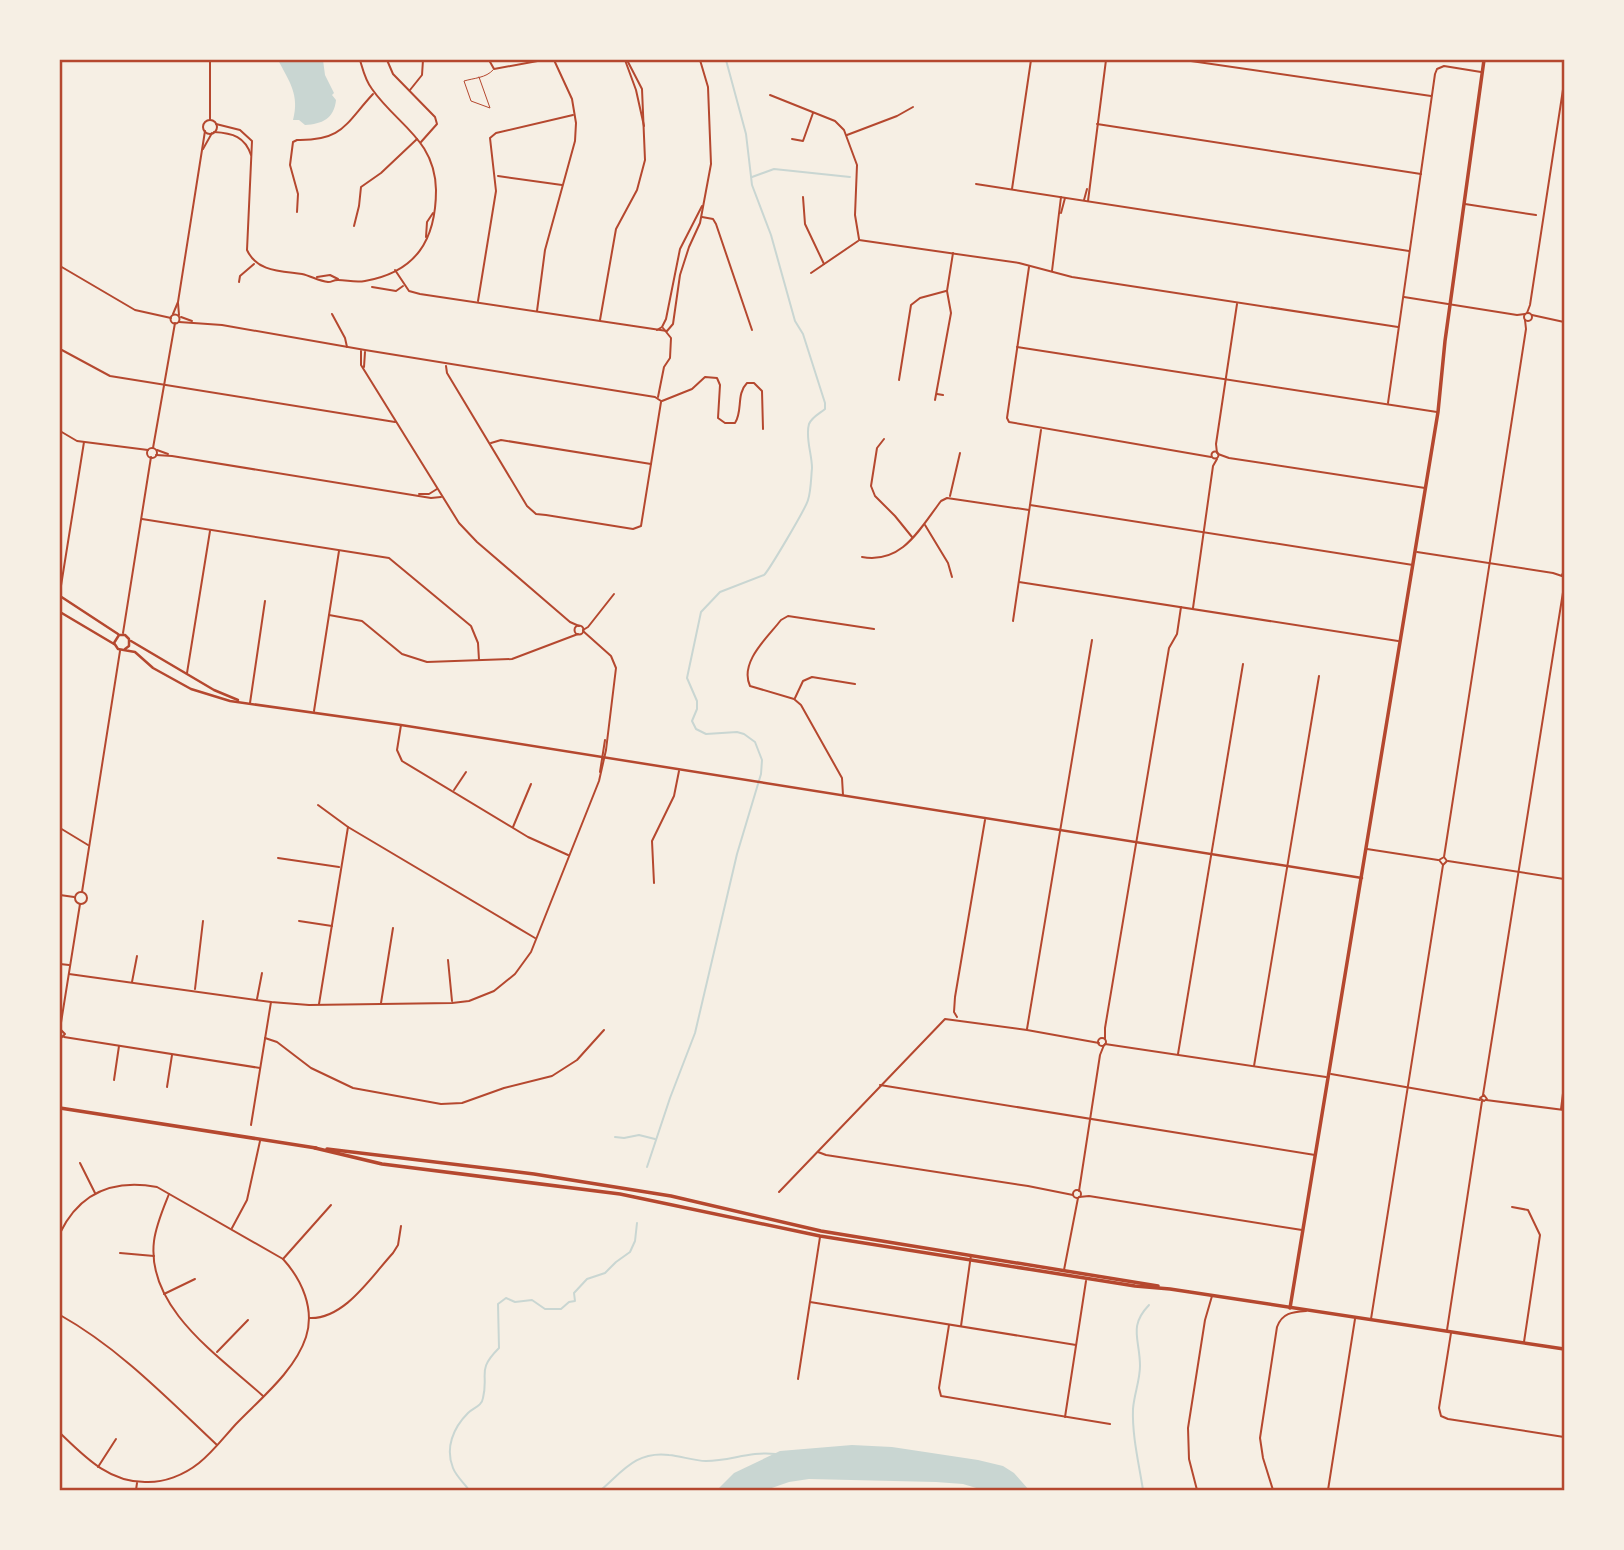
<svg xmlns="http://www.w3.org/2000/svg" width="1624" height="1550" font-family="'Public Sans',sans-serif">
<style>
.water{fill:#c9d6d2}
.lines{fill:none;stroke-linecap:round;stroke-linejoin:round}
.stream{stroke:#c9d6d2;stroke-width:2}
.service{stroke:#b5482f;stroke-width:1}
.minor{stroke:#b5482f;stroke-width:2}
.tertiary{stroke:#b5482f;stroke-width:2.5}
.secondary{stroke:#b5482f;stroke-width:3.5}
.neatline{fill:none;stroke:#b5482f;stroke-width:2.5}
</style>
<rect width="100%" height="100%" fill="#f6efe4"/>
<g class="water">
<path d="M278,60h45l2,15 9,18 -2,2 4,5c-2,19 -14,24 -31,25l-6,-5h-6c7,-25 -4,-39 -15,-60z"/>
<polygon points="852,1445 892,1447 978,1460 1003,1466 1014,1473 1029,1490 983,1490 963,1484 936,1482 809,1479 789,1482 766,1490 717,1490 734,1473 780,1451"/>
</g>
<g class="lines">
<g class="stream">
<polyline points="752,177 774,169 850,177"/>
<polyline points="615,1137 624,1138 639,1135 655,1139"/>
<path d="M647,1167l23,-69 25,-65 42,-179 24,-80 1,-14 -7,-18 -11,-8 -7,-2 -31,2 -10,-5 -4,-8 5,-12v-8l-10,-23 14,-66 19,-20 44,-17c4,-3 42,-67 44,-75 3,-9 3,-22 4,-32 0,-14 -7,-31 -3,-44 3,-7 10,-10 16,-15v-6l-22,-69 -8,-13 -24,-86 -19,-50 -6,-51 -20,-74"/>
<path d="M469,1490c-5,-7 -13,-14 -16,-22 -8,-20 0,-40 15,-55 5,-5 14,-7 15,-15 6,-25 -7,-27 16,-50l-1,-44 8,-6 9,4 17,-2 13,9h16l8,-7 6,-1 -1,-8 13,-14 18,-6 11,-11 14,-10 5,-11 2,-18"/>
<path d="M601,1490c22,-19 35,-39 68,-35 12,1 25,6 37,6 25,0 43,-10 70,-7"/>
<path d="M1143,1490c-4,-26 -11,-54 -10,-81 1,-14 7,-29 7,-43 0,-27 -12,-39 9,-61"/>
</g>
<path class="service" d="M479,77l11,31 -19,-7 -7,-20c10,-3 22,-3 29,-11"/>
<g class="minor">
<polyline points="210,60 210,120"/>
<polyline points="387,60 393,74 435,117 437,124 421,142"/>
<polyline points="489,60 494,69 543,60"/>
<polyline points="625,60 636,90 644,126"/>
<polyline points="1184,60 1431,96"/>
<polyline points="410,90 422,75 423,60"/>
<polyline points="770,95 835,121 844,130 857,165 855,215 859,239"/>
<circle cx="210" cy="127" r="7"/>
<path d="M216,124l24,6 12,11 -5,109c10,22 34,21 55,24 9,2 17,7 26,8 5,0 4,-2 10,-2 9,0 17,3 27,1 51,-9 71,-41 71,-91 -1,-51 -39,-65 -64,-101 -7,-9 -9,-19 -12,-29"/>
<polyline points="1097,124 1421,174"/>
<path d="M214,132c19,1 31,5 37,23"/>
<polyline points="847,135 897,116 913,107"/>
<polyline points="792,139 803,141 813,113"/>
<polyline points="203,149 212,133"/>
<polyline points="498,176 562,185"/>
<polyline points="976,184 1409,251"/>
<polyline points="1012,189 1031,60"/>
<polyline points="803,197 805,224 824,264"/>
<polyline points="1084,200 1087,189"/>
<polyline points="1088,201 1106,60"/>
<polyline points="1465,204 1536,215"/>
<path d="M297,212l1,-18 -8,-29 3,-23 4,-2c46,1 48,-16 76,-46"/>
<polyline points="1061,213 1065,198"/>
<polyline points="702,217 713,219 716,224 752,330"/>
<polyline points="354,226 359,206 361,187 381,173 417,139"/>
<polyline points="426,237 427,222 433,213"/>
<polyline points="859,240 1019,263 1072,277 1398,327"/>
<polyline points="60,266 135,310 171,318"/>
<polyline points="1029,267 1007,418 1009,422 1211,457"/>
<polyline points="395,270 409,291 420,294 667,331 673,324 680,275 689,247 700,223 711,164 708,87 700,60"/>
<polyline points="1052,271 1061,197"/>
<polyline points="811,273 858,241"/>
<polyline points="317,277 330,275 338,279"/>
<polyline points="239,282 240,276 254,264"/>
<polyline points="372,287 396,291 403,286"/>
<polyline points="1404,297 1517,315 1525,314"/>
<polyline points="478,301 496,191 490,138 496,133 573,115"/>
<polyline points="178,303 179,315"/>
<polyline points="537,311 545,250 575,141 576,123 572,99 554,60"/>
<polyline points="1527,313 1530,305 1564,83"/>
<circle cx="1528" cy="317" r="4"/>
<polyline points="173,314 178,302 205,131"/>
<polyline points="332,314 345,338 347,347"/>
<circle cx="175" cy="319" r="4.5"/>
<polyline points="1532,315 1564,322"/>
<polyline points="181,317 192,321"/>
<polyline points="600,320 616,229 637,190 645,160 642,89 627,60"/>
<polyline points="179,322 222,325 365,350 655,397 661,401"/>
<polyline points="657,330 662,327 666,319 680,249 702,206"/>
<polyline points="1017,347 1437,412"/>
<polyline points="60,349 110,376 395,422"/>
<polyline points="361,351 361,365 459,523 477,542 570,622 579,626"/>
<polyline points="446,366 447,373 527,506 536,514 546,515 633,529 641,526 661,402"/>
<polyline points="364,367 365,352"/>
<polyline points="899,380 911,305 920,298 946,291"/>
<polyline points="937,394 943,395"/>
<polyline points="658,397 664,367 670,358 671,338 663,328"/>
<polyline points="935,400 951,313 947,291 953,253"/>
<path d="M662,401l30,-12 13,-12 12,1 3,7 -2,33 7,5h10c8,-12 1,-29 12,-40h7l8,8 1,38"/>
<polyline points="1388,403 1435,74 1437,69 1444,66 1481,72"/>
<polyline points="60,431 77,441 148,450"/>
<polyline points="884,439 877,448 871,486 875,496 895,516 912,537"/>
<polyline points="491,443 501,440 651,464"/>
<polyline points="153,448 175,323"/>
<circle cx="152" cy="453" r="5"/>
<polyline points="157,450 168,454"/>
<circle cx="1215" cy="455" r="3.5"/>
<polyline points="1217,453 1216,444 1237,304"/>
<polyline points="1218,454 1229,458 1425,488"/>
<polyline points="156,455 172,456 431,498 441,497"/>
<polyline points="419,494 429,494 437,489"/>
<polyline points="950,496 960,453"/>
<polyline points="1030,505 1413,565"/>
<polyline points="142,519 389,558 471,626 478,643 479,660"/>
<polyline points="925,525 948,563 952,577"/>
<polyline points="1417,552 1553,573 1562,576"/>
<path d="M862,557c40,7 57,-27 79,-56l6,-3 82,12"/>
<polyline points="1564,571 1562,575 1564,579"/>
<polyline points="1019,582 1398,641"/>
<polyline points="60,592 84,442"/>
<polyline points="1193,608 1213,466 1217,459"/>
<polyline points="329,615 362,621 402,654 427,662 512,659 578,634"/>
<polyline points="1013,621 1041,430"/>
<circle cx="579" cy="630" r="4.5"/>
<polyline points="583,630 588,627 614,594"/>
<polyline points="123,633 151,457"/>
<polyline points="187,673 210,531"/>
<polyline points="795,698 803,681 812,677 855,684"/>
<polyline points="250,703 265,601"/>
<polyline points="314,711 339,551"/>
<polyline points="401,725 397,750 402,761 528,837 568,855"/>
<polyline points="600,772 605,740"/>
<polyline points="454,790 466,772"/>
<path d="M843,795l-1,-17 -41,-73 -7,-6 -44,-13c-11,-24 18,-49 31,-66l7,-4 86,13"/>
<polyline points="318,805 348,827 535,938"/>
<polyline points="513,827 531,784"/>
<polyline points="60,828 88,845"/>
<polyline points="1367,849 1438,860"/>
<polyline points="1444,857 1439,860 1443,865 1447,861 1444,857 1526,329 1525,320"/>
<polyline points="278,858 339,867"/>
<polyline points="1448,861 1564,879"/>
<polyline points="654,883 652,841 674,796 679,771"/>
<polyline points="82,892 120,651"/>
<circle cx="81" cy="898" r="6"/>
<polyline points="60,895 74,897"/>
<polyline points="299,921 332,926"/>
<polyline points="448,960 452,1001"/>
<polyline points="60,964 69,965"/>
<polyline points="69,974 271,1002 309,1005 452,1003 469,1001 494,991 515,974 531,952 599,781 606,750 616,668 611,656 583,631"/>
<polyline points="132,982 137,956"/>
<polyline points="195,989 203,921"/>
<polyline points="257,999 262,973"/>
<polyline points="381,1003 393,928"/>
<polyline points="319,1004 348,827"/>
<polyline points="957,1017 954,1012 955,997 985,820"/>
<polyline points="60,1029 80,904"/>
<polyline points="60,1029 65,1034 60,1039"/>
<polyline points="1027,1029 1092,640"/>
<polyline points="64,1037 260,1068"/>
<polyline points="265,1038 277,1042 311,1068 353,1088 441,1104 462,1103 504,1088 552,1076 577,1060 604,1030"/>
<circle cx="1102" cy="1042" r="4"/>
<polyline points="1105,1039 1105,1028 1169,648 1177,634 1181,607"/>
<polyline points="1105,1044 1326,1077"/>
<polyline points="1178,1054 1243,664"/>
<polyline points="1254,1066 1319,676"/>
<polyline points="1331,1074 1480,1100"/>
<polyline points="114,1080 119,1046"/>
<polyline points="880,1085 1315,1155"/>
<polyline points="167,1087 172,1055"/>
<polyline points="1483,1095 1564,586"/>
<polygon points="1484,1095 1487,1099 1484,1101 1480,1098"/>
<polyline points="1486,1100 1564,1110"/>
<polyline points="1561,1109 1564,1085"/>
<polyline points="251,1125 271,1002"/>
<polyline points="818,1152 826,1155 1028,1186 1073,1195"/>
<polyline points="80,1163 95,1193"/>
<circle cx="1077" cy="1194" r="4"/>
<polyline points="1079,1191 1100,1055 1104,1045"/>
<polyline points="779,1192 945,1019 1027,1030 1099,1043"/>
<path d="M169,1194c-6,15 -13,31 -15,47 -8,67 65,115 109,155"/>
<polyline points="1079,1197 1089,1196 1302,1230"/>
<polyline points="1512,1207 1528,1210 1540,1235 1524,1342"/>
<polyline points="232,1228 247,1200 260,1141"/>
<path d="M60,1233c20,-41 53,-54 97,-46l126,72c19,21 32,50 23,78 -11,34 -46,62 -70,87 -12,13 -23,28 -37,39 -15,12 -35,20 -54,19 -37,0 -61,-26 -85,-49"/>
<polyline points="120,1253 154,1256"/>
<polyline points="283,1259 331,1205"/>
<polyline points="1064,1270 1078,1198"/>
<polyline points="164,1294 195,1279"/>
<polyline points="810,1302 1076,1345"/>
<path d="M60,1315c59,33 107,83 157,130"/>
<path d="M309,1318c35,2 62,-41 84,-65l5,-8 3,-19"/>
<polyline points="1371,1319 1443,865"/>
<polyline points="949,1325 939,1388 941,1396 1110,1424"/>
<polyline points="961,1326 971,1255"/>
<polyline points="1447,1330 1482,1101"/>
<polyline points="1451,1333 1439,1408 1441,1416 1448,1419 1564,1437"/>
<polyline points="217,1352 248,1320"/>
<polyline points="798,1379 820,1237"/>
<polyline points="1065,1417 1086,1281"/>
<polyline points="98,1467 116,1439"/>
<polyline points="136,1490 137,1483"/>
<polyline points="1197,1490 1189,1459 1188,1428 1205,1320 1212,1296"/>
<path d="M1273,1490l-10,-32 -3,-20 17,-111c5,-14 15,-15 29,-16"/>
<polyline points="1328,1490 1355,1319"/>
</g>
<g class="tertiary">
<polyline points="60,596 118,634"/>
<polyline points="60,612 114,644"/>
<polyline points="131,641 214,690 238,700"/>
<polyline points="125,649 129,646 129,639 125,635 119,635 114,643 118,649 135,652 153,668 191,689 230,701 401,725 1362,878"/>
</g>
<g class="secondary">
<polyline points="60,1108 316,1148"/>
<polyline points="315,1148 382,1164 620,1194 820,1236 1135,1286 1170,1289 1564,1349"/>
<polyline points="327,1149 534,1174 671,1196 821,1231 1158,1286"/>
<polyline points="1290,1308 1438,412 1445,341 1484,60"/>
</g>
</g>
<rect width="1624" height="1550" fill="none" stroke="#f6efe4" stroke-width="122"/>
<rect x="61" y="61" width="1502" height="1428" class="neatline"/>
</svg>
